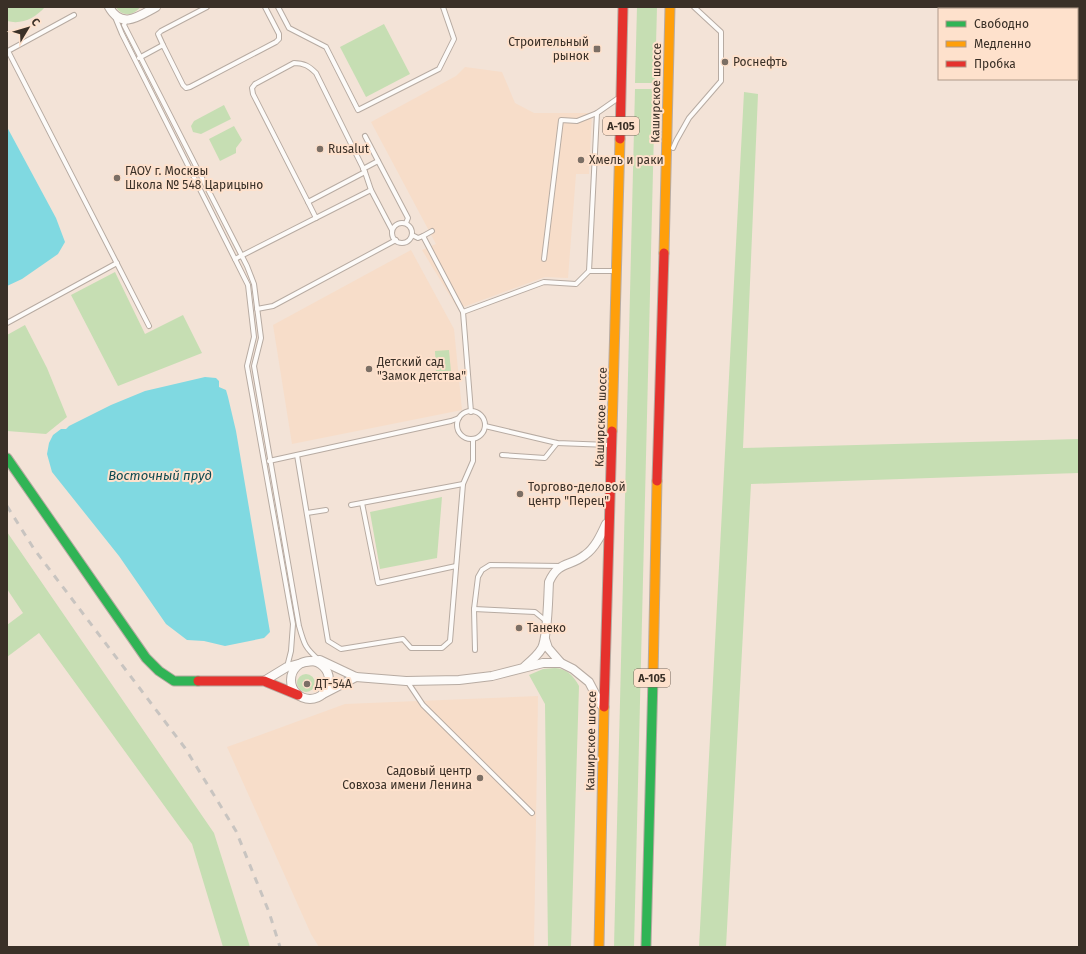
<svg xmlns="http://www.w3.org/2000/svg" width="1086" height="954" font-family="'Fira Sans',sans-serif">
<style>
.built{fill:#f7ddc9}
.green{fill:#c6deb3}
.water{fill:#80d9e1}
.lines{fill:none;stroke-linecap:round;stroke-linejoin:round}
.lane-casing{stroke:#b7aba2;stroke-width:6}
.street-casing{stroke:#b7aba2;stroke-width:10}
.fast-casing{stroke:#b7aba2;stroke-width:11}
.slow-casing{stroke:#b7aba2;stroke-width:11}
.jam-casing{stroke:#b7aba2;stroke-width:11}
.lane{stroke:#fdfbf9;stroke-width:4}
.street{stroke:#fdfbf9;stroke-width:8}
.fast{stroke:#30b455;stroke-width:9}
.slow{stroke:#ff9f0a;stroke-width:9}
.jam{stroke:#e5322d;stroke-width:9}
.rail{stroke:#c8c4c0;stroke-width:3;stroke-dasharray:7 7;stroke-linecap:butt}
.poi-dot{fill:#7b6f65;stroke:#fee1cc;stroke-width:1.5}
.labels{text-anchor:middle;stroke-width:4;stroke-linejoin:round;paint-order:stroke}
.shield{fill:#fee1cc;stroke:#756558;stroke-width:1}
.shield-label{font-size:11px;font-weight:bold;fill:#3a3027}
.poi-label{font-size:12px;fill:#3a3027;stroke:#fee1cc;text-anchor:start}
.street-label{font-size:12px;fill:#3a3027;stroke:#fee1cc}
.water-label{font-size:13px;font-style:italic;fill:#0d4950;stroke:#fee1cc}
</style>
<rect width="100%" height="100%" fill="#f3e3d7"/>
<g class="built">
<polygon points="465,67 502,72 515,103 534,113 592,113 589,174 576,174 568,278 545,277 458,309 422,250 436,244 371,122 456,76"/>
<polygon points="411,250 454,329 462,410 292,444 273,325"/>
<polygon points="538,696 534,947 319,947 311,934 227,747 345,704"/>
</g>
<g class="green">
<path d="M7,7h38c-10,11 -23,18 -38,14z"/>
<path d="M116,7h24c-6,9 -18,10 -24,0z"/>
<polygon points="637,7 657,7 655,83 635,83"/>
<polygon points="384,24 410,74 366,97 340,47"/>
<polygon points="635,89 655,89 634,947 614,947"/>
<polygon points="744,92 758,94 743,448 1079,439 1079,473 751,484 726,947 699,947"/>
<polygon points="224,105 231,119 201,134 193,132 191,126 194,121"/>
<polygon points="234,126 242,140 236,148 236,153 220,161 209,139"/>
<polygon points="115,272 145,334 183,315 202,353 118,386 71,295"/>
<polygon points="25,325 47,368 67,417 46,434 7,431 7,335"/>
<polygon points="449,350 451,372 436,373 435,351"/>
<polygon points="442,497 437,558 380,569 370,512"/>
<polygon points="7,532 214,833 250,947 223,947 192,844 39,633 7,657 7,625 23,613 7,589"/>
<path d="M555,668c12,1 18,7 24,18l-8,261h-23l-3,-243 -16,-29 14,-6z"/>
<circle cx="306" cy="683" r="9"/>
</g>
<g class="water">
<polygon points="7,127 56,218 65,242 58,254 22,279 7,286"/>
<polygon points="205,377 216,378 219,381 219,387 226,390 228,397 236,431 270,632 264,638 225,646 204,641 187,640 166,624 119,556 52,472 47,454 49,443 53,435 61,429 66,429 69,426 111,405 145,391"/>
</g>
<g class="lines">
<g class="lane-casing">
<g id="lane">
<polyline points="278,7 289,28 326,47 358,110 439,69 454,39 443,7"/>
<polyline points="74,15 8,51 149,326"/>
<polyline points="115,17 122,34 248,285 254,337 247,366 293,624 291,651 287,667"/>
<path d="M126,20l-2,5 123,241 7,18 7,54 -7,28 45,260c5,18 6,22 20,34"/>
<polyline points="163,45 158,34 161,31 207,7"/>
<polyline points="139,58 163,45 183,85 186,88 190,87 276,42 279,39 279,34 265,7"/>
<path d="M294,63c10,0 15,3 22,10l49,99 -57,30 -55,-108 -1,-6 3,-4z"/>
<polyline points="365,136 408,218 406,223"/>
<polyline points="673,148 676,141 689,118 721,81 721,32 694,7"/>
<polyline points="363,169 378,161"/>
<polyline points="365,172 371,190 392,230"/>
<polyline points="308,202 316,218"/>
<circle cx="402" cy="233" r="10"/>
<polyline points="412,235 418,238 423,236 463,312"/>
<polyline points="423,236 432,231"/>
<polyline points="235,259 371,190"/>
<polyline points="544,259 561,120 577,121 597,113 617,99"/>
<polyline points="589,271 615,271"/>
<polyline points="257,309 273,306 396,240"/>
<polyline points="7,323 117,263"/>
<circle cx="471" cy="425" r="14"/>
<polyline points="471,412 463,312 544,282 576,284 589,271 597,113"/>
<polyline points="485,426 557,443 609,445"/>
<polyline points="297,455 328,641 341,649 403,639 411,648 442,648 450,641 463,484 473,461 473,439"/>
<polyline points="502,455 545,458 557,443"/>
<polyline points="269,461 451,421 459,418"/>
<polyline points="362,503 378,583 456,566"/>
<polyline points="351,505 463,484"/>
<polyline points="307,513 326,510"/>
<polyline points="474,609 535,612 546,621"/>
<polyline points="475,650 474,609 478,577 482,570 490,565 561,566"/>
<polyline points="407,681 423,705 532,813"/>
</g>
</g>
<g class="street-casing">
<g id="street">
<path d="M109,7c13,23 30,9 47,0"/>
<polyline points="545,639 548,648 561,663"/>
<circle cx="310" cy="680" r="19"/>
<path d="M525,666c6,-5 13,-11 17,-18 6,-13 6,-50 7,-66 9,-21 21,-15 36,-27 10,-7 16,-20 21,-31"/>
<polyline points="264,681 287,667 306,662 320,660 356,677 406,681 459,680 492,676 543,663 561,663 573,669 589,682 601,705"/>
<polyline points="323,694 356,677"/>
</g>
</g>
<g class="fast-casing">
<g id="fast">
<polyline points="7,458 146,658 159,671 174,681 198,681"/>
<polyline points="646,947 653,677"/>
</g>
</g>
<g class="slow-casing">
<g id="slow">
<polyline points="664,253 670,7"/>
<polyline points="612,431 620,139"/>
<polyline points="653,677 657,481"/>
<polyline points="599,947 604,707"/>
</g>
</g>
<g class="jam-casing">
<g id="jam">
<polyline points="620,139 623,7"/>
<polyline points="657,481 664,253"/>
<polyline points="198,681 264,681 298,695"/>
<polyline points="604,707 612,431"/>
</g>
</g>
<use href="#lane" class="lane"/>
<use href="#street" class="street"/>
<use href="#fast" class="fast"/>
<use href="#slow" class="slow"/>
<use href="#jam" class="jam"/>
<polyline class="rail" points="7,506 34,549 185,748 236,831 269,912 280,947"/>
</g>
<g class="poi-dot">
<rect x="593" y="45" width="8" height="8" rx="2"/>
<circle cx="725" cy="62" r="4"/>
<circle cx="320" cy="149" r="4"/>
<circle cx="581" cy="160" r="4"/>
<circle cx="117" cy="178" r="4"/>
<circle cx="369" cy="369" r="4"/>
<circle cx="520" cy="494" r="4"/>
<circle cx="519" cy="628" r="4"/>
<circle cx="307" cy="684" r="4"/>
<circle cx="480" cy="778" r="4"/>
</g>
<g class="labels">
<g class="shield">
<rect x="603" y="117" width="36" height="18" rx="3"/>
<rect x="634" y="669" width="36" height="18" rx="3"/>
</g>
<g class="shield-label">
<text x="621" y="130">А-105</text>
<text x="652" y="682">А-105</text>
</g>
<g class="poi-label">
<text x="589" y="46" text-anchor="end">Строительный<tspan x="589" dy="14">рынок</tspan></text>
<text x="733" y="66">Роснефть</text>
<text x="328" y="153">Rusalut</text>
<text x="589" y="164">Хмель и раки</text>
<text x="125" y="175">ГАОУ г. Москвы<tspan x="125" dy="14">Школа № 548 Царицыно</tspan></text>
<text x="377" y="366">Детский сад<tspan x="377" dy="14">"Замок детства"</tspan></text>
<text x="528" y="491">Торгово-деловой<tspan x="528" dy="14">центр "Перец"</tspan></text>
<text x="527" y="632">Танеко</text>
<text x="315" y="688">ДТ-54А</text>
<text x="472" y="775" text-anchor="end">Садовый центр<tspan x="472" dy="14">Совхоза имени Ленина</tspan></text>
</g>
<g class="street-label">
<text transform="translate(656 93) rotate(-89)" y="4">Каширское шоссе</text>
<text transform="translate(601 417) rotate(-88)" y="4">Каширское шоссе</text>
<text transform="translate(591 741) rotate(-89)" y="4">Каширское шоссе</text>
</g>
<g class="water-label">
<text x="160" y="480">Восточный пруд</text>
</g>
</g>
<rect width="1086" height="954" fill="none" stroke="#3a3027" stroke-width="16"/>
<rect x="938" y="8" width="140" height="72" fill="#fee1cc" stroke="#b09a8a"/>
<rect x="946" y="21" width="20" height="6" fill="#30b455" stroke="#b09a8a"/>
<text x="974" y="28" font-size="12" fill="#3a3027">Свободно</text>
<rect x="946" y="41" width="20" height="6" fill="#ff9f0a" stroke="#b09a8a"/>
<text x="974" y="48" font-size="12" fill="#3a3027">Медленно</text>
<rect x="946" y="61" width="20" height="6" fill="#e5322d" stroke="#b09a8a"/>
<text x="974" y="68" font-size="12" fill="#3a3027">Пробка</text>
<g transform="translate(28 28) rotate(52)" stroke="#fee1cc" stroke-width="3" paint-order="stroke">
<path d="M0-3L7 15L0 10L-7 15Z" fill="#3a3027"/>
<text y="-6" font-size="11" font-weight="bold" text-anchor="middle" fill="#3a3027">С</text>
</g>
</svg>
